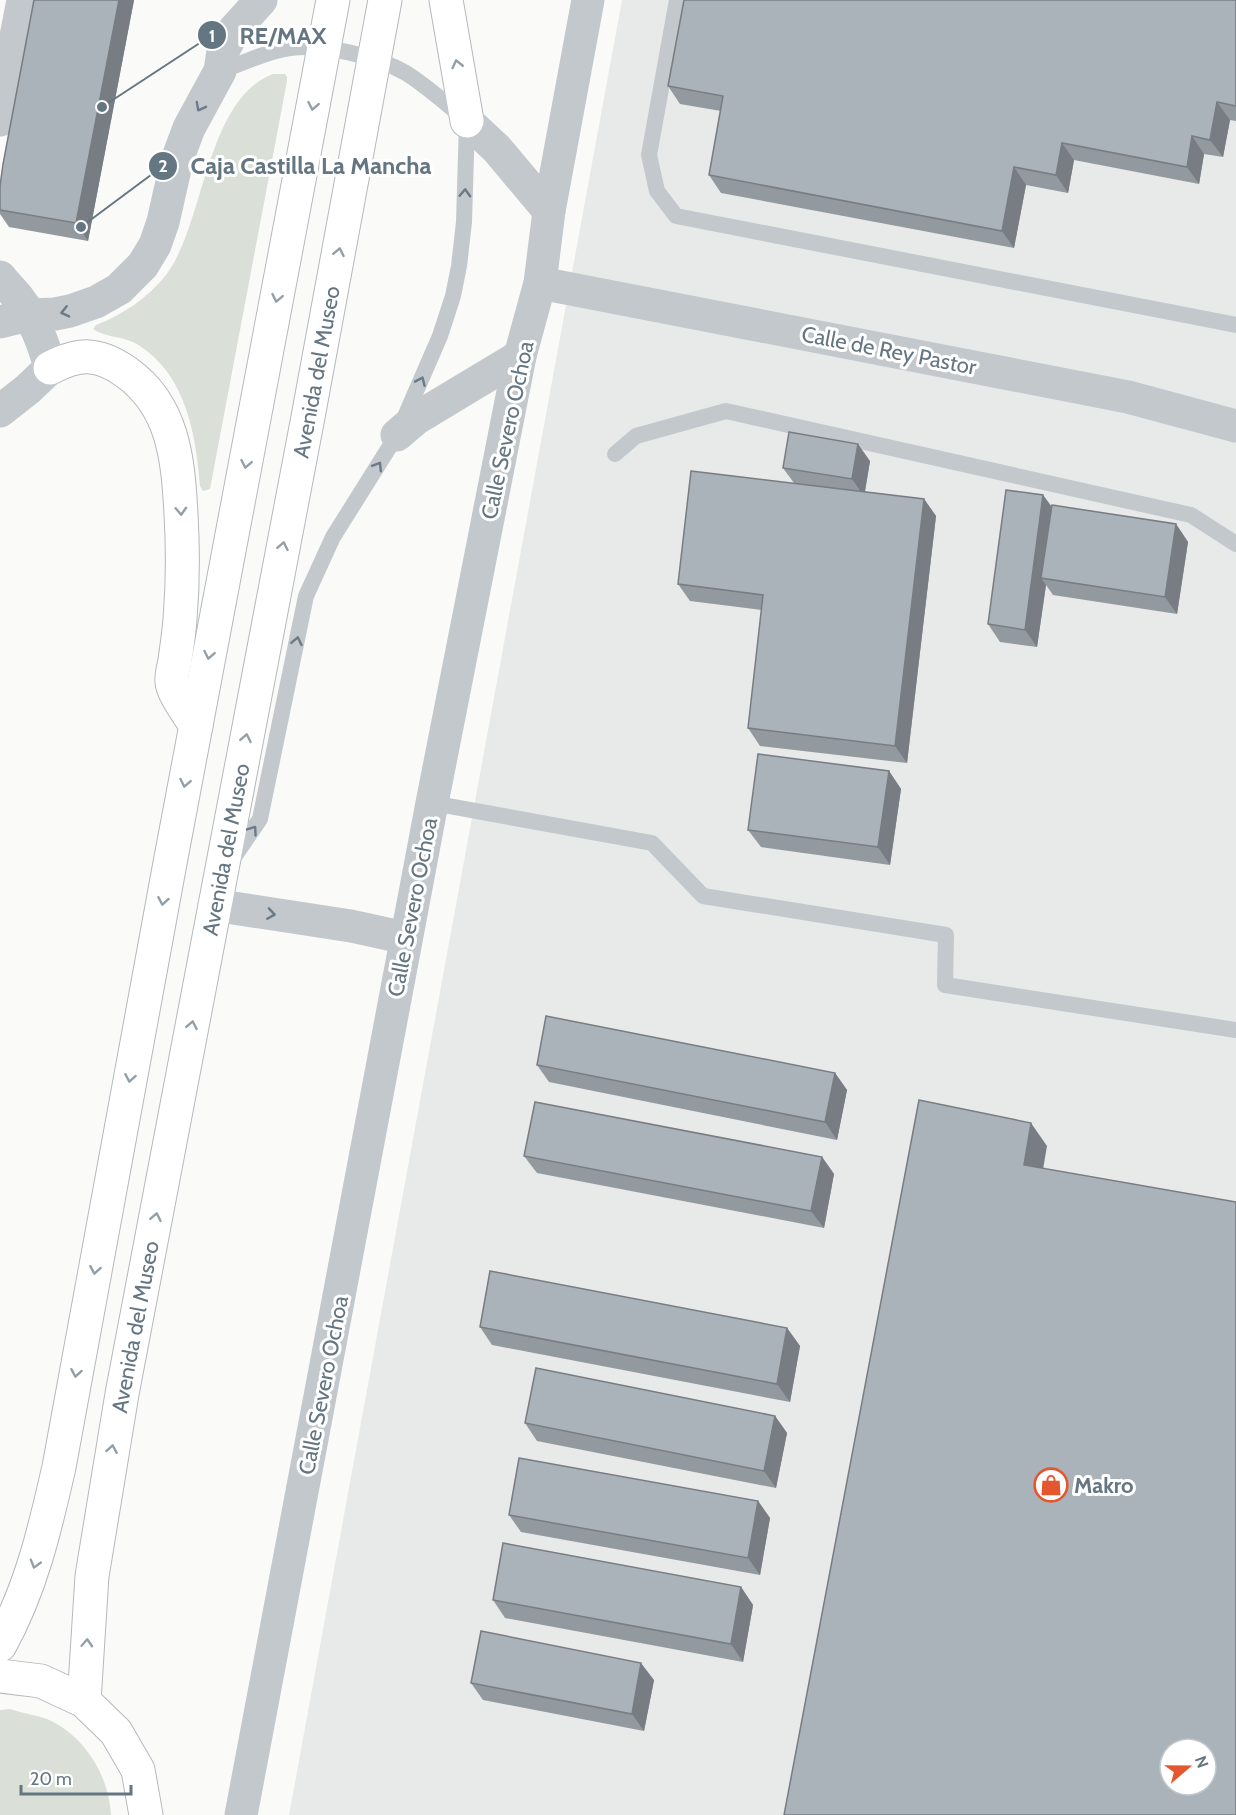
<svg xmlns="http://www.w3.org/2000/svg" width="1236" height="1815" font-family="Cabin,sans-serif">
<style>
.built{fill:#e8e9e9;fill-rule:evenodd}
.green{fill:#dadfd7}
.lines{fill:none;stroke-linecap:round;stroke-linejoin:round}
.highway-casing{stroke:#b4b9bd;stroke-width:35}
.lane{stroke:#c3c8cc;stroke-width:16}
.street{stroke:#c3c8cc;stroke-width:33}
.highway{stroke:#fff;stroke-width:33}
.wall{fill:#929a9f}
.shaded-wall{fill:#777d82}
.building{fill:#aab3b9;stroke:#777d82;stroke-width:1.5;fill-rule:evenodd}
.oneway{stroke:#939fa8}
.oneway2{stroke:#6a7a87}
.labels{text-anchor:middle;stroke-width:6;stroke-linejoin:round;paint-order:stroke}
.street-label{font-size:22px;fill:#657683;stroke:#fff}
.poi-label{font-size:22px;font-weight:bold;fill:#657683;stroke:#fff;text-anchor:start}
.leader{fill:none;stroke:#657683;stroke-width:2}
.callout-dot{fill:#657683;stroke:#fff;stroke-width:2}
.mark-label{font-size:18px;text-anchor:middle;font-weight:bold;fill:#fff}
.callout-label{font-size:24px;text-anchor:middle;font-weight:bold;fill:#657683;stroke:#fff;stroke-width:6;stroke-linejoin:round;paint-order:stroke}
</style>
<rect width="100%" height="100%" fill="#fafaf8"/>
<path class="built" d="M622,0h614v1815h-947zM1170,1749h36v36h-36z"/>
<g class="green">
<path d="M273,74h12l2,3v4l-77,408 -7,2 -3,-5c-4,-51 -14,-110 -60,-140 -14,-10 -34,-8 -47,-17l3,-4c26,-10 52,-27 70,-50 39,-51 39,-175 107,-201z"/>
<path d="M10,1709c12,4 25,6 37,10 37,16 62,56 64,96h-111v-105z"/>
</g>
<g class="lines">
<g class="highway-casing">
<g id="highway">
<polyline points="446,0 467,121"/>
<path d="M50,368c29,-15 48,-16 76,4 48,34 52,88 55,142 2,35 2,70 -1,105 -1,14 -3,27 -5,41 -1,7 -4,15 -3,22 0,10 18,34 24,44"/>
<path d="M0,1645c31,-56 45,-116 59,-178l111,-604 163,-863"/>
<polyline points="0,1676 41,1681 84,1701 116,1732 138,1770 146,1815"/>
<path id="s1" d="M84,1701l8,-125 30,-182 186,-977 77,-417"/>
</g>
</g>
<g class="lane">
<polyline points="677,0 649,155 657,191 676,216 1236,325"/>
<path d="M220,71c23,-7 46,-20 70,-23 33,-5 88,9 116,25 22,14 42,32 61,48l-3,101 -5,44 -6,30 -13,40 -43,99 -64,102 -27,59 -46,223 -28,41"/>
<polyline points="615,454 636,436 726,411 1191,515 1236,544"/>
<polyline points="432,803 652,843 703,896 946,935 945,985 1236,1030"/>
</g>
<g class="street">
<polyline points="0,120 23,0"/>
<polyline points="467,121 497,149 549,211"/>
<path d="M0,277c6,8 13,14 19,22 15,20 25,45 31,69l-22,21 -28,22"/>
<polyline points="540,283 1128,397 1236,426"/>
<polyline points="0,322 28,315 55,314 70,311 96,302 119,289 143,265 155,245 163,222 177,160 189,128 220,71 223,51 234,30 261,0"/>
<polyline points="397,435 417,418 520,356"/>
<polyline points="214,905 351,926 406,938"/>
<polyline points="241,1815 432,803 520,356 540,283 549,211 588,0"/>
</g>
<use href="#highway" class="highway"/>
</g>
<g class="wall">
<polygon points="34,0 134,0 88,241 9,227 0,214 0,186"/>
<polygon points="1236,0 1236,121 1230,120 1223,157 1204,154 1199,184 1074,160 1068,193 1026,185 1014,248 721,193 709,175 721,111 680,104 668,86"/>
<polygon points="870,461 865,492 924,499 936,516 907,763 760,746 748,728 762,610 690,601 678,584 794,483 783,468"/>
<polygon points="1043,495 1052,507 1176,524 1188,542 1177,614 1053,595 1046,585 1037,647 1000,642 988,624"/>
<polygon points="889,771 901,789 890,865 761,847 748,830"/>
<polygon points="537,1065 835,1073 847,1090 837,1140 549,1082"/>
<polygon points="524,1156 822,1157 834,1174 824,1228 537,1173"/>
<polygon points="480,1327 787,1328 800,1346 790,1402 492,1345"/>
<polygon points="775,1416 787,1433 776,1488 537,1441 525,1423"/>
<polygon points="758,1501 770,1518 760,1575 521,1532 509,1515"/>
<polygon points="741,1587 753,1605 743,1662 505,1618 493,1600"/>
<polygon points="654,1680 644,1731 483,1700 471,1683"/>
</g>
<g class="shaded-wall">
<polygon points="119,0 134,0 88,241 76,223"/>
<polygon points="1217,102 1230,120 1223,157 1210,140"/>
<polygon points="1192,136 1204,154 1199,184 1187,167"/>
<polygon points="1062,143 1074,160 1068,193 1056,175"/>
<polygon points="1014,167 1026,185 1014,248 1002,231"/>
<polygon points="858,444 870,461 864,496 852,479"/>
<polygon points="1043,495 1056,513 1041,578 1046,585 1037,647 1025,630"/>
<polygon points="924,499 936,516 907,763 895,746"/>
<polygon points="1176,524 1188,542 1177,614 1165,597"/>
<polygon points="889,771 901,789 890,865 878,847"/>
<polygon points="835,1073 847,1090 837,1140 825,1122"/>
<polygon points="1031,1123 1047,1146 1040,1187 1024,1165"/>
<polygon points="822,1157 834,1174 824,1228 811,1211"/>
<polygon points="787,1328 800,1346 790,1402 777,1384"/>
<polygon points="775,1416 787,1433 776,1488 764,1471"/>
<polygon points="758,1501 770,1518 760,1575 748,1558"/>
<polygon points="741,1587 753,1605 743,1662 731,1644"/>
<polygon points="641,1663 654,1680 644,1731 632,1714"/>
</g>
<g class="building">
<polygon points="34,0 119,0 76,223 0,210 0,186 3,164"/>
<polygon points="684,0 1236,0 1236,106 1217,102 1210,140 1192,136 1187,167 1062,143 1056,175 1014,167 1002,231 709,175 723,96 668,86"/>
<polygon points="789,432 858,444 852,479 783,468"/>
<polygon points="691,471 924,499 895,746 748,728 763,595 678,584"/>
<polygon points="1006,490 1043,495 1025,630 988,624"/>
<polygon points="1052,505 1176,524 1165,597 1041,578"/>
<polygon points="758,754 889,771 878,847 748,830"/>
<polygon points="546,1016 835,1073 825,1122 537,1065"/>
<path d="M919,1100l112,23 -7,42 212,37v613h-452zM1170,1749h36v36h-36z"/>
<polygon points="535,1102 822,1157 811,1211 524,1156"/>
<polygon points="490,1271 787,1328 777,1384 480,1327"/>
<polygon points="536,1368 775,1416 764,1471 525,1423"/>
<polygon points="519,1458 758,1501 748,1558 509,1515"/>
<polygon points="503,1543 741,1587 731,1644 493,1600"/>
<polygon points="481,1631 641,1663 632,1714 471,1683"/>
</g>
<defs><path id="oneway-chevron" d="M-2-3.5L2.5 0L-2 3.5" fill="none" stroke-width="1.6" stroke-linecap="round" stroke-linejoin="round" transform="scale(1.5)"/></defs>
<g class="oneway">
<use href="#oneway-chevron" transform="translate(457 64) rotate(-103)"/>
<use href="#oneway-chevron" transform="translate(313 106) rotate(101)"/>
<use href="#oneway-chevron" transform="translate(339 252) rotate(-79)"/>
<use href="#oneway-chevron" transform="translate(277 298) rotate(101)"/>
<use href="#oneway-chevron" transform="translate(246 464) rotate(101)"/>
<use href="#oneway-chevron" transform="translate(181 511) rotate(87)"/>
<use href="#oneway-chevron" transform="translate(283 546) rotate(-79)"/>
<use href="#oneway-chevron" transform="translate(209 655) rotate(101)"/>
<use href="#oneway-chevron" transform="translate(246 738) rotate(-79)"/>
<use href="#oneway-chevron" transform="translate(185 783) rotate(101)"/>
<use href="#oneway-chevron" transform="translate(163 901) rotate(100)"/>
<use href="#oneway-chevron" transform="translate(192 1025) rotate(-79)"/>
<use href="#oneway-chevron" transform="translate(130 1078) rotate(100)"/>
<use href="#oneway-chevron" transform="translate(156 1217) rotate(-79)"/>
<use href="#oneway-chevron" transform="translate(95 1270) rotate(100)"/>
<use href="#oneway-chevron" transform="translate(76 1373) rotate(100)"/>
<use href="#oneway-chevron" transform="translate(112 1449) rotate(-80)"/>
<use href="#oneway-chevron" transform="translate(35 1564) rotate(106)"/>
<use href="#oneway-chevron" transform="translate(87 1643) rotate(-87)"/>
</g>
<g class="oneway2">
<use href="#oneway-chevron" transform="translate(200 107) rotate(118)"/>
<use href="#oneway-chevron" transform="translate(465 193) rotate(-88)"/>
<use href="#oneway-chevron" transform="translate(65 312) rotate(167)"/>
<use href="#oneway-chevron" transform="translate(421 381) rotate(-66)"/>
<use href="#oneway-chevron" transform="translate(378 466) rotate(-58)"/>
<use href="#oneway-chevron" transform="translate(297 641) rotate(-78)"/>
<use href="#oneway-chevron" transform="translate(253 830) rotate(-55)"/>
<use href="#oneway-chevron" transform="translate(271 914) rotate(9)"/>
</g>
<defs>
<g id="shop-ring" transform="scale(1.725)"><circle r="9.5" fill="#fff" stroke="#e4572e" stroke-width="1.5"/><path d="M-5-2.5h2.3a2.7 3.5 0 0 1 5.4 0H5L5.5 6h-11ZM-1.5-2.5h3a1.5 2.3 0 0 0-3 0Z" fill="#e4572e"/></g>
</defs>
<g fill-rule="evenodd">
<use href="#shop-ring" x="1051" y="1485"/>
</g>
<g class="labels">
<g class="street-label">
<text transform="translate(889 350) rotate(11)" y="8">Calle de Rey Pastor</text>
<text dy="8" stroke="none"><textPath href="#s1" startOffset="1350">Avenida del Museo</textPath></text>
<text transform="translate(507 430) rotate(-78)" y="8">Calle Severo Ochoa</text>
<text dy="8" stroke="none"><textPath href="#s1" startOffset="864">Avenida del Museo</textPath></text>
<text transform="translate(412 907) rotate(-79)" y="8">Calle Severo Ochoa</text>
<text dy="8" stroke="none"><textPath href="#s1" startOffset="378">Avenida del Museo</textPath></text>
<text transform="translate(323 1385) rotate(-79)" y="8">Calle Severo Ochoa</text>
</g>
<g class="poi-label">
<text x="1074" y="1493">Makro</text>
</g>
</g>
<path class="leader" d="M102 107L212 35M81 227L163 166"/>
<g class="callout-dot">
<circle cx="102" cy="107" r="6"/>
<circle cx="81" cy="227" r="6"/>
<circle cx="212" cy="35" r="15"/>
<circle cx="163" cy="166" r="15"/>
</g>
<g class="mark-label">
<text x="212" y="42">1</text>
<text x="163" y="172">2</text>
</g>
<g class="callout-label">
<text x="283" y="44">RE/MAX</text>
<text x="311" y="174">Caja Castilla La Mancha</text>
</g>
<g transform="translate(1188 1767) rotate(70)"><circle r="28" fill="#ffffff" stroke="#c1c8cd" stroke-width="1.5"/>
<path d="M0-4.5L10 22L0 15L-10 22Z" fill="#e4572e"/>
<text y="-9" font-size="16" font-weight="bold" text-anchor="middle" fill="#657683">N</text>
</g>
<path d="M21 1785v9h110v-9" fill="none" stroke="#657683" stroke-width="3"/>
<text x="30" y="1785" font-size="18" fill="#657683" stroke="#ffffff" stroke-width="4.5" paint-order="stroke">20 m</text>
</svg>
